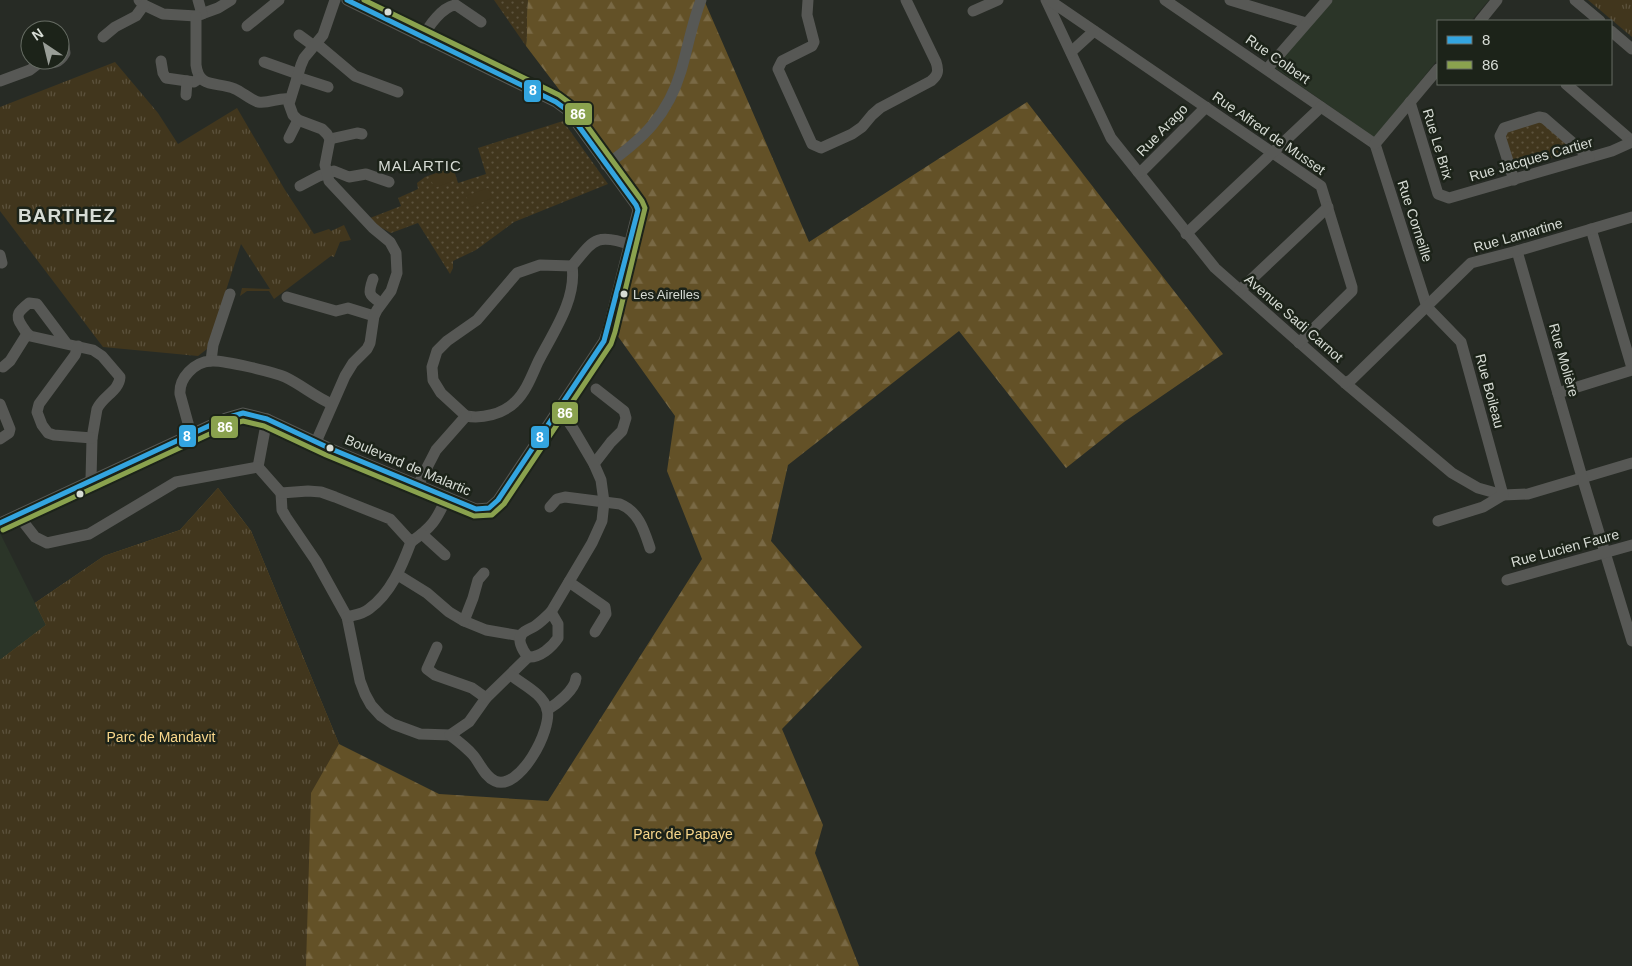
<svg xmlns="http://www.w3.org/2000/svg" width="1632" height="966" font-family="Helvetica,sans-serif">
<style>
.built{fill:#2b3528}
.grass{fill:url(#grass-dots)}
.forest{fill:url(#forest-firs)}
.park{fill:url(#park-tufts)}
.garden{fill:#41361d}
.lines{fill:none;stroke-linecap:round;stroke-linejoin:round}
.minor{stroke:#575855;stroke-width:11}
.bus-1-casing{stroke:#1c2319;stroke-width:9}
.bus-2-casing{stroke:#1c2319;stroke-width:9}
.bus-1{stroke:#33a5e0;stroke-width:5}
.bus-2{stroke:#8aa24e;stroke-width:5}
.bus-dot{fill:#d7dcd5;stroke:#1c2319;stroke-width:2}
.labels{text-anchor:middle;stroke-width:5;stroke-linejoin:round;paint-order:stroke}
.bus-label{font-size:13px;fill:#d7dcd5;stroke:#1c2319;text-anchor:start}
.street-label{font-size:14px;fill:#d7dcd5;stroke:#1c2319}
.park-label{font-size:14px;fill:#f9d78b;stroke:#1c2319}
.neighbourhood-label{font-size:15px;letter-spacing:1px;fill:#d7dcd5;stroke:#1c2319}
.district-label{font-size:19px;font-weight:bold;letter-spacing:1px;fill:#d7dcd5;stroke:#1c2319}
.line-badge{stroke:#1c2319;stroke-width:2}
.badge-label{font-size:14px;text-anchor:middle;font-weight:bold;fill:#fff}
</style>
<defs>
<pattern id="grass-dots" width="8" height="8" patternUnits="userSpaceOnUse" patternTransform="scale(1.25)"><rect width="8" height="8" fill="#41361d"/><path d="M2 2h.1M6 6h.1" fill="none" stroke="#5c523d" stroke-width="1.8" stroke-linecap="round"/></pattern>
<pattern id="forest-firs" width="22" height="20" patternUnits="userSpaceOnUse" patternTransform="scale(1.25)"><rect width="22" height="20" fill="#635127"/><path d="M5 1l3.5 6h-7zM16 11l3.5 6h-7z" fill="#796945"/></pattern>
<pattern id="park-tufts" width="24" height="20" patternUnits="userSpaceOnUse" patternTransform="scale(1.25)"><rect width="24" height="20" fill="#41361d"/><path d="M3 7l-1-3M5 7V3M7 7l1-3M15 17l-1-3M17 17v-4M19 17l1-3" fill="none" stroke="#5c523d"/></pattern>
</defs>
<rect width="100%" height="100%" fill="#272b25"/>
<g class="built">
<polygon points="1333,0 1489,0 1471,21 1438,21 1438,59 1375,138 1274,67"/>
<polygon points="0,533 46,625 0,660"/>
</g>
<g class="grass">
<path d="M494,0h34c-2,14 0,31 -2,46z"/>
<polygon points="1539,119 1578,150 1513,169 1503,132"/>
<polygon points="563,121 608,184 514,222 476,250 453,261 453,268 450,274 418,223 391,233 378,226 370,218 401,206 398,198 418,189 417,183 425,177 453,167 458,183 486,174 478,148"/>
</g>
<path class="forest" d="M528,0h176l105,242 218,-140 196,252 -99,68 -58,46 -107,-137 -171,134 -17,76 91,106 -80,82 41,96 -8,28 44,113h-859v-306l46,-35 -11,-22 69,-47 76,-26 38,-42 33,43 88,213 100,50 109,7 154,-242 -35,-88 8,-55 -58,-81 32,-127 -123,-162c2,-15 0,-32 2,-46z"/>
<g class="park">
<polygon points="1588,0 1632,0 1632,37"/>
<polygon points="115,62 158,113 178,144 237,108 285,190 314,234 329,229 331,231 344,225 351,240 340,242 334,257 331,256 274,299 269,291 247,291 240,296 242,288 270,289 241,244 207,349 198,356 103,347 0,211 0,107"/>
<polygon points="218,488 251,531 339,744 311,793 306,966 0,966 0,660 46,625 35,603 104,556 180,530"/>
</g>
<g class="garden">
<polygon points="452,168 454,174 451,175 453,181 434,188 430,176"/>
<polygon points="488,188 492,198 471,207 466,196"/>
</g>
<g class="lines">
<g class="minor">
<polyline points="139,0 144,5 163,14 196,16 218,8 231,0"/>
<polyline points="198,0 202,14"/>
<path d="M808,0l-1,15 7,27 -2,4 -30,15 -4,8 34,75 9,4 31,-14 10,-7 10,-12 8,-7 51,-27c7,-6 8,-10 5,-19l-30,-62"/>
<polyline points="1046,0 1111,138 1215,268 1345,383 1452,473 1478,488 1503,495 1528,494 1632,463"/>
<polyline points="1049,0 1321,186 1352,287 1352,291 1299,343"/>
<polyline points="1165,0 1375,144"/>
<polyline points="1230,0 1306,23"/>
<polyline points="1575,0 1600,21"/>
<polyline points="973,11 998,0"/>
<path d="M196,16v49c3,25 22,16 39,24 7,3 16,11 23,13 11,2 21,-5 31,-3"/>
<polyline points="1480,21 1497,0"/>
<polyline points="247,26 279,0"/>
<polyline points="1611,31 1632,49"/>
<polyline points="299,35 314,46"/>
<polyline points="103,37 115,27 136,16 144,5"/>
<path d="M423,38c5,-12 20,-32 33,-33l25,17"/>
<polyline points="317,44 355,76 398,92"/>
<polyline points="1071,52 1094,31"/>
<polyline points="161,61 163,73 166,78 194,82 200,78"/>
<polyline points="264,62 298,74"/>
<polyline points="1267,69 1327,0"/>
<polyline points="297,77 328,87"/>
<path d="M0,81l30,-11 13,-10c9,6 17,2 22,-7l-1,-7 -4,-6"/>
<polyline points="1566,84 1632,141"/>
<polyline points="186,95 187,81"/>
<polyline points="1410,102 1438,194 1449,198 1612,151 1632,142"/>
<polyline points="289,138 298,120"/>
<polyline points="330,139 357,133 362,134"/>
<polyline points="1375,144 1427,307 1461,342 1503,495 1483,507 1438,521"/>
<polyline points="1375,144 1438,69"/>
<path d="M606,165c37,-26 62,-50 75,-94 7,-24 11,-48 20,-71"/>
<polyline points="1138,172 1143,170 1206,107"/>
<polyline points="1514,180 1500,136 1504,128 1539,117 1544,118 1589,157"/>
<polyline points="300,186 319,176 334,171 349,177 366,174 389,182"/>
<polyline points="1591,229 1632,368"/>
<polyline points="1186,234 1321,107"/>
<polyline points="1517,251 1582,477 1632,641"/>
<polyline points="0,255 2,263"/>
<path d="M373,279c-5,14 -5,16 8,24"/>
<polyline points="1240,290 1328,207"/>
<polyline points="287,297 336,311 348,308 374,316"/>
<path d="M67,344l-30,-40 -8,-1c-10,8 -15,12 -7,23 3,5 4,7 8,10l63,14 9,6 18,21c-1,14 -17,19 -23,32l-5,29 -1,42"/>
<polyline points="78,346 75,355 39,404 37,412 42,425 48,433 54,435 92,438"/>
<polyline points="211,361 213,345 230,294"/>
<polyline points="3,367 10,361 27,334"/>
<polyline points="1345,383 1351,380 1471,263 1517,251 1632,217"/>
<polyline points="1558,393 1632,370"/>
<polyline points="0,404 10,429 9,433 0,439"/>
<path d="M466,416c16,3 37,-2 49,-14 11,-10 17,-27 23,-40 14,-28 39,-62 34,-96 21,-25 23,-34 59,-21"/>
<polyline points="466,416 441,393 433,380 432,367 437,351 447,341 477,320 517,273 540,265 572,266"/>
<path d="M191,434l-11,-40c-1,-16 14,-32 31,-33 12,-1 63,11 74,16 17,8 30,20 47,27"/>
<polyline points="316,442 345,376 353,363 367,349 370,343 374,316 377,310 391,291 397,273 396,253 390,242 373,228 329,181 325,165 330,139 327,134 322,129 298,120 293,115 289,104 301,65 304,58 323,35 335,0"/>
<polyline points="594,464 611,442 622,431 626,418 624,411 596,389"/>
<polyline points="258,467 267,419"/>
<polyline points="418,485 436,450 466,416"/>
<polyline points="281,493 282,510 286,517 316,561 347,617 360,681 365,694 371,705 381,716 393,724 420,734 450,735 469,722 486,698 528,657"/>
<path d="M550,507l7,-8 8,-2 55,7c19,8 24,26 30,44"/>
<path d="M20,514l1,5 14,18 12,6 42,-9 87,-52 82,-15 23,26 27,-2 13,1 14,5 55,22 21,23c21,-15 25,-21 36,-45"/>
<polyline points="0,523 226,418 243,413 267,419 329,448 476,509 489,508 498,500 604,341 608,330 638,210 636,205 567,110 556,102 347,0"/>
<polyline points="422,534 445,555"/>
<polyline points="398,575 427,593 449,612 464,621 486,630 521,636"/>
<polyline points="1507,580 1632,545"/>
<polyline points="569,582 605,607 606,614 595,632"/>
<polyline points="551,612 592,543 602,521 604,502 601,480 594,464 574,430 561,411 558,409"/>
<path d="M551,612l7,12v14c-6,9 -18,20 -30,19 -5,-6 -13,-19 -4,-25 4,-3 8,-4 11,-6 6,-4 11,-9 16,-14z"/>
<path d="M347,617c7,-2 16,-3 22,-8 22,-16 33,-43 42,-67"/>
<polyline points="464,621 473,598 478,580 484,573"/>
<polyline points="437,647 427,669 435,675 472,688 486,698"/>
<path d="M547,710c10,-6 28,-20 29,-32"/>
<path d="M450,735c8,6 16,12 23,20 7,8 11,21 22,26 24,11 58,-52 52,-72 -5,-16 -24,-24 -36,-34"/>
</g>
<g class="bus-1-casing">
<polyline id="bus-1" points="0,523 226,418 243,413 267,419 329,448 476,509 489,508 498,500 604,341 638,210 636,205 567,110 556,102 347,0"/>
</g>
<g class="bus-2-casing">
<polyline id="bus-2" points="3,530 229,425 243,421 264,426 326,455 474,516 492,515 504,504 611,344 615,332 645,208 642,201 571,104 559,95 364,0"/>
</g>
<use href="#bus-1" class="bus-1"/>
<use href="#bus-2" class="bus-2"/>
</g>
<g class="bus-dot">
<circle cx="388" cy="12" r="4.5"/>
<circle cx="624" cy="294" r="4.5"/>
<circle cx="330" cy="448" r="4.5"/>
<circle cx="80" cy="494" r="4.5"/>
</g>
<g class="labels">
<g class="bus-label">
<text x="633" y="299">Les Airelles</text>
</g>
<g class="street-label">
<text transform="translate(1278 59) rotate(35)" y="5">Rue Colbert</text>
<text transform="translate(1162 130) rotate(-46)" y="5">Rue Arago</text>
<text transform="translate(1269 133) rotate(35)" y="5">Rue Alfred de Musset</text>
<text transform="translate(1438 144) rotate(73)" y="5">Rue Le Brix</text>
<text transform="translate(1531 159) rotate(-16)" y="5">Rue Jacques Cartier</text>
<text transform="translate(1415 221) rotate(72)" y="5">Rue Corneille</text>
<text transform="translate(1518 235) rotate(-16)" y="5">Rue Lamartine</text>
<text transform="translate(1294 318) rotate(41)" y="5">Avenue Sadi Carnot</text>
<text transform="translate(1564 360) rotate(74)" y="5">Rue Molière</text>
<text transform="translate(1490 391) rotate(75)" y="5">Rue Boileau</text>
<text transform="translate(408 465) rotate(23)" y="5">Boulevard de Malartic</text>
<text transform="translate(1565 548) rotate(-15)" y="5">Rue Lucien Faure</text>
</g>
<g class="park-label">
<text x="161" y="742">Parc de Mandavit</text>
<text x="683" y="839">Parc de Papaye</text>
</g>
<g class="neighbourhood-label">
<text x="420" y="171">MALARTIC</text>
</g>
<g class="district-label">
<text x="67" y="222">BARTHEZ</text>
</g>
</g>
<g class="line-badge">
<rect x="523" y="79" width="19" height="24" rx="5" fill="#33a5e0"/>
<rect x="564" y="102" width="29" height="24" rx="5" fill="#8aa24e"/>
<rect x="551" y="401" width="28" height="24" rx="5" fill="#8aa24e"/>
<rect x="210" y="415" width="29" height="24" rx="5" fill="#8aa24e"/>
<rect x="178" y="424" width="19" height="24" rx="5" fill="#33a5e0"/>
<rect x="530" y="425" width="20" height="24" rx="5" fill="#33a5e0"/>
</g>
<g class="badge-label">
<text x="533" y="95">8</text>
<text x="578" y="119">86</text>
<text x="565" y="418">86</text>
<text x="225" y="432">86</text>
<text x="187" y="441">8</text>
<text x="540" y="442">8</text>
</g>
<rect x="1437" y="20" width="175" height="65" fill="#1c2319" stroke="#676d64"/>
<rect x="1447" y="36" width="25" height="8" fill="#33a5e0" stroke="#676d64"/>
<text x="1482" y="45" font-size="15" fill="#d7dcd5">8</text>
<rect x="1447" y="61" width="25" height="8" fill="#8aa24e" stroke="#676d64"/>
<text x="1482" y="70" font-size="15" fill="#d7dcd5">86</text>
<g transform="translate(45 45) rotate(325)"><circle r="24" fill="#1c2319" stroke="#676d64"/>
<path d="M0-4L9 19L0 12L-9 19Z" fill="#999e97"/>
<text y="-8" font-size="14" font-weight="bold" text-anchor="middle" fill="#d7dcd5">N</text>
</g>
</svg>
